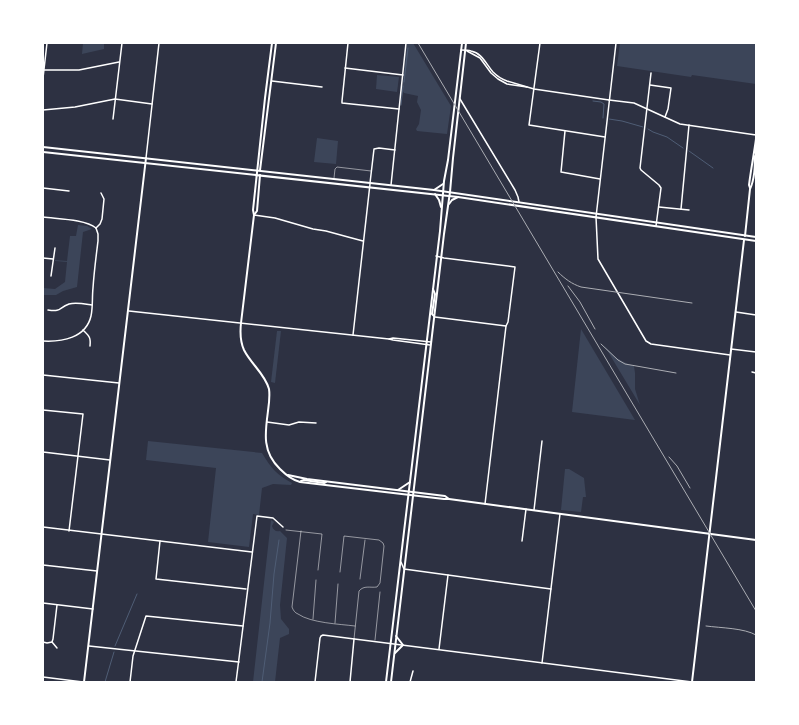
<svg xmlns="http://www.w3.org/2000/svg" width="799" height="725" font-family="Quicksand,sans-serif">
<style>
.green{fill:#3c4559}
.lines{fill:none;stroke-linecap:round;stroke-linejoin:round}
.stream{stroke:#4f5d75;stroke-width:1}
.service{stroke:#fff;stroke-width:0.5}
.minor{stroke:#fff;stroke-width:1.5}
.tertiary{stroke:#fff;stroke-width:1.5}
.secondary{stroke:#fff;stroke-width:2}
.primary{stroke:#fff;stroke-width:2}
.rail{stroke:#abadb3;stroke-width:1}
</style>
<rect width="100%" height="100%" fill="#2d3142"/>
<g class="green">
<polygon points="83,43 104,43 104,49 82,54"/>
<polygon points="407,43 413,43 451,106 447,134 417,131 416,129 419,124 421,110 417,102 418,96 404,93 402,90"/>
<polygon points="620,43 756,43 756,84 692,75 691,77 617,66"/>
<polygon points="377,75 399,77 397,92 376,89"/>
<polygon points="317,138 338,141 336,164 314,162"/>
<polygon points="78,225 87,226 92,229 83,232 77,287 63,291 56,295 43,295 43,288 55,289 65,282 67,262 55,261 55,260 67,261 70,236 76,236"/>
<polygon points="581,329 635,420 572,412"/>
<polygon points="277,331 281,331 275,383 271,382"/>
<path d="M604,345c9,11 17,17 30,21l1,7v16l5,16z"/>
<path d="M148,441l114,12c9,15 15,22 30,30l-1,2 -18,-1 -11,4 -3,27 -6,-1 -4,33 -41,-5 8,-74 -70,-8z"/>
<polygon points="565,469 569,469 584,478 586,497 583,497 581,512 561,510"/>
<path d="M271,520l3,2 -2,4c1,4 4,6 8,5l7,7 -7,67 1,14 8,10v5l-9,4 -5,44h-22z"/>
</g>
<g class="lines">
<g class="stream">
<polyline points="404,82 408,48"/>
<polyline points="593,101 601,102 604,104 603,118"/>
<polyline points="401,105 403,86"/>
<polyline points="609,119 622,121 643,127"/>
<polyline points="648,129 653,132 667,137 683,148"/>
<polyline points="689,151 713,168"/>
<polyline points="115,646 137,594"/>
<polyline points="105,682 114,652"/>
<polyline points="262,682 270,623 274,574 279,540"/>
</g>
<g class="service">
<polyline points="334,178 335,169 337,167 371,171"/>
<polyline points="286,530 322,534 318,570"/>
<path d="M301,531l-9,76c1,3 3,6 6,7 13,9 41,10 57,12"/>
<path d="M340,572l4,-36 35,4 4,3 1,3 -4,37 -3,4c-7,1 -13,-2 -18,4l-5,48"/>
<polyline points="360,579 365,540"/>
<polyline points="313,619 316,580"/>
<polyline points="335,623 338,584"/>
<polyline points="375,640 380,592"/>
</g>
<g class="minor">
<polyline points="348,43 342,101 342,103 399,109"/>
<polyline points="540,43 529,125 605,137"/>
<path d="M461,50c3,0 7,0 10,1 11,2 15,13 22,21 4,4 8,7 14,9l27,8 75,11"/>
<polyline points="467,51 480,58 491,73 498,79 507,84 527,87"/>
<polyline points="345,68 403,75"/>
<polyline points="44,70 79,70 119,62"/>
<polyline points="651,73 640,168 641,170 659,185 661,188 656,226"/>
<polyline points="43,78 47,43"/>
<polyline points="272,81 322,87"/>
<polyline points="650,85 671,88 668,109 665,117"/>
<polyline points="460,99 515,190 518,197 519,202"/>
<polyline points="43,110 75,107 115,99 152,104"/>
<polyline points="113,119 122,43"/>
<polyline points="565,131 561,172 600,179"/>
<polyline points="146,158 159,43"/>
<polyline points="370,183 374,149 379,148 395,150"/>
<polyline points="391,185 406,43"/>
<polyline points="43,188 69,191"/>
<polyline points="659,207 689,210"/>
<polyline points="681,209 689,125"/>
<path d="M43,217c14,2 42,2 53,11"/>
<polyline points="596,217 598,259 646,341 651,344 730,355"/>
<polyline points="96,228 100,224 102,219 104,199 101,193"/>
<polyline points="436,256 444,258 515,267 508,322 506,326 485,504"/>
<polyline points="43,258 53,259"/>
<polyline points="51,276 55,248"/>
<path d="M48,310c14,2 10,-2 21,-6 7,-2 16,0 23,1"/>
<polyline points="736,312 756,315"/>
<polyline points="435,317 506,326"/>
<path d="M83,330c6,6 8,7 7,16"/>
<path d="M43,341c19,1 43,-3 48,-25 2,-9 1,-19 2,-28 1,-16 3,-31 5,-47v-7l-2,-6"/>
<polyline points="731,349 756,352"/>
<polyline points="752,372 756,373"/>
<polyline points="43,375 119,383"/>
<polyline points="43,410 83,414 69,531"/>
<polyline points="267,422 289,425 299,422 316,423"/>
<polyline points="43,452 110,460"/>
<polyline points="534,510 542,441"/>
<polyline points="43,527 252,552"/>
<polyline points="160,541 156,579 246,589"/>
<polyline points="522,541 526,509"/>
<polyline points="401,562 404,569 551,589"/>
<polyline points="43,565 97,571"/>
<polyline points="43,603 93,609"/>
<polyline points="43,642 47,643 52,642 53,639 57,605"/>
<polyline points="52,642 57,648"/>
<polyline points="89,646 239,662"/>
<polyline points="439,649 448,575"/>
<polyline points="542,663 560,514"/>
<polyline points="43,677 83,682"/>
<polyline points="130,682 133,656 146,616 243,626"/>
<polyline points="236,682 257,516 273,518 283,527"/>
<polyline points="315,682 320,638 321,636 323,635 692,682"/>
<polyline points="350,682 354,639"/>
<polyline points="410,682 413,671"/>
</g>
<g class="tertiary">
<polyline points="609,100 634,103 680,124 756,135"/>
<polyline points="254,215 275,218 313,229 326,231 348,237 363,241"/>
<polyline points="596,217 616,43"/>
<polyline points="129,311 389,339 393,338 431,342"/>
<polyline points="353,335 370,184"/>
<polyline points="389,339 393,340 430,345"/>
</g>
<g class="secondary">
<path d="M272,43l-7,55 -12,112 1,5 -13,108c-1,9 -1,18 3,27 7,14 21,24 25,39 1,7 0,15 -1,22 -3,22 -6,41 12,58 6,6 12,11 20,13l144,17h5l307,41"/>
<polyline points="43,147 434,190 756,237"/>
<polyline points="43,152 458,197 756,241"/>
<polyline points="260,170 276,43"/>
<path d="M750,188l-1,-3c2,-16 5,-31 7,-46"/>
<polyline points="254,215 257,211 260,175"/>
<path d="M745,236l5,-47c4,-8 6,-25 4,-33"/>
<polyline points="288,475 307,479 445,496 449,499"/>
<polyline points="301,481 304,480 324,483 326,482"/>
<polyline points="84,682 146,158"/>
<polyline points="692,682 744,240"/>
</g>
<g class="primary">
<polyline points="434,190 443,184"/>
<polyline points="435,194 439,200 441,207"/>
<polyline points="449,204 452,200 458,197"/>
<polyline points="433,289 435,294 432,314 434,316"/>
<polyline points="398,490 410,482"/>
<polyline points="395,653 403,645 396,636"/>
<polyline points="386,682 440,231 444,181 448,160 462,43"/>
<polyline points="391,682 444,234 450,192 453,158 466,43"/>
</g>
<g class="rail">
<polyline points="418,43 756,611"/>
<path d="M558,272c7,7 14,12 23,15l111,16"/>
<polyline points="568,286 580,302 595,329"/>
<polyline points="601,344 618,360 625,364 676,373"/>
<polyline points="669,457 677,466 690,488"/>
<path d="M706,626c15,2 38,2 50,9"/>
</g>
</g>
<rect width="799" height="725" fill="none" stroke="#ffffff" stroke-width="88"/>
</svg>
